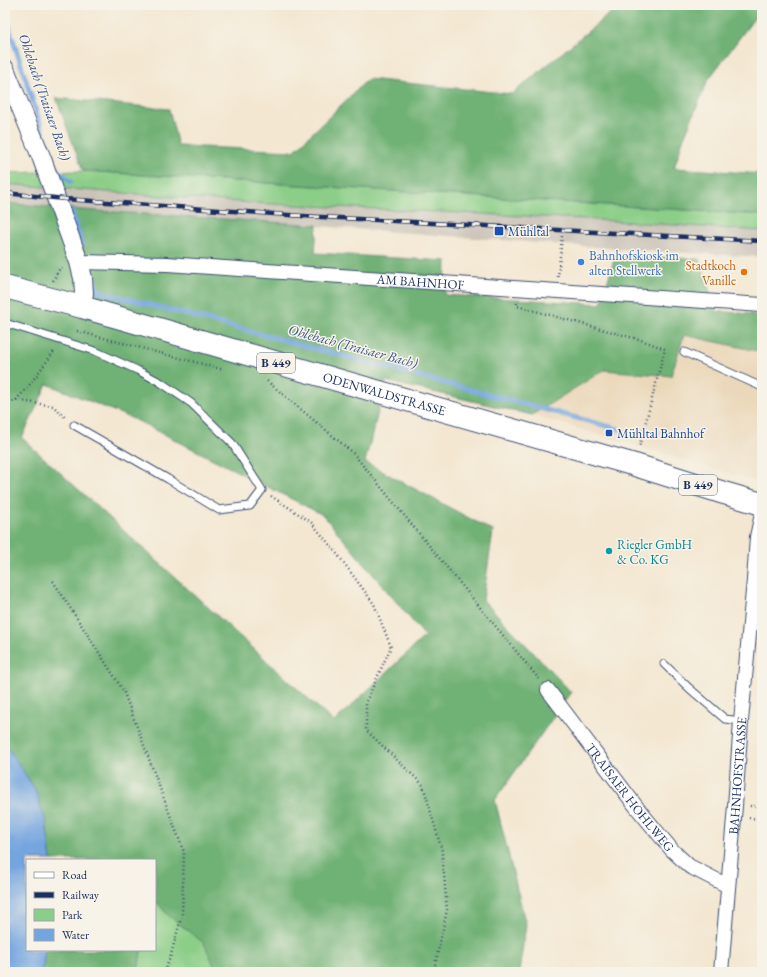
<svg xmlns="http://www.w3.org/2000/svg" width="767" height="977" font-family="'EB Garamond',serif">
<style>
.built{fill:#ebd8ba}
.industrial{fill:#cbc3b8}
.green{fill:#8bce87;stroke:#537e72}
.forest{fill:#70b174;stroke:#467069;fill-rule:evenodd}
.water{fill:#74a5df;stroke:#486a9e}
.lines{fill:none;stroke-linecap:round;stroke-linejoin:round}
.stream{stroke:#74a5df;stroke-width:5}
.service-casing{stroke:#3b4b6f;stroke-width:9}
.minor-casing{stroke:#3b4b6f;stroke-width:16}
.tertiary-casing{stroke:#3b4b6f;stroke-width:20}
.primary-casing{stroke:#3b4b6f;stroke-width:24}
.path{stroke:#3b4b6f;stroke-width:2.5;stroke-dasharray:1 3;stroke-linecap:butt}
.service{stroke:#fff;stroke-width:7}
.minor{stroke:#fff;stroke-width:14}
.tertiary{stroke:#fff;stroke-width:18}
.primary{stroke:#fff;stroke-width:22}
.rail-casing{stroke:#1b2f5e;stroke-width:4.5}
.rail{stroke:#f7f3e8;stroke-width:3;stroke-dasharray:9;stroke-linecap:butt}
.transit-dot{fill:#1a4fb4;stroke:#f7f3e8;stroke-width:1.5}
.shop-dot{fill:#3f7fe0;stroke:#f7f3e8;stroke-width:1.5}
.food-dot{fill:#e8710a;stroke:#f7f3e8;stroke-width:1.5}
.culture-dot{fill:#0f9aa8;stroke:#f7f3e8;stroke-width:1.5}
.labels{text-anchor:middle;stroke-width:3;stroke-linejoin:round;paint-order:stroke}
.shield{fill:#f7f3e8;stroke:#5d6a87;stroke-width:1}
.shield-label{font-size:12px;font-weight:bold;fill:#1b2f5e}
.transit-label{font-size:13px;fill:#164399;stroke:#f7f3e8;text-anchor:start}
.shop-label{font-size:13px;fill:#366cbe;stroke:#f7f3e8;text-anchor:start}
.food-label{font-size:13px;fill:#c56008;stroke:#f7f3e8;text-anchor:end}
.street-label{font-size:13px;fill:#1b2f5e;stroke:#f7f3e8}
.culture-label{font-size:13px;fill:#0d838f;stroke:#f7f3e8;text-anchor:start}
.water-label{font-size:14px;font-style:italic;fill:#365285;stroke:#f7f3e8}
</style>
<rect width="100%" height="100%" fill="#f7f3e8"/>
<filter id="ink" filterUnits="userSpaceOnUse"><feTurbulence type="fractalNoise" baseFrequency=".025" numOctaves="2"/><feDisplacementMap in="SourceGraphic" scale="8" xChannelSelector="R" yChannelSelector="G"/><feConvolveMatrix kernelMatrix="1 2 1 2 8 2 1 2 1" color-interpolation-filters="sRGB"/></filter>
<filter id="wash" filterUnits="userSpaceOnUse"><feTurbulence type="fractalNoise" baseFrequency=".012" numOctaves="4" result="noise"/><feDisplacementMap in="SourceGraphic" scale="16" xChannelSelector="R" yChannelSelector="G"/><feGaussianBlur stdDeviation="0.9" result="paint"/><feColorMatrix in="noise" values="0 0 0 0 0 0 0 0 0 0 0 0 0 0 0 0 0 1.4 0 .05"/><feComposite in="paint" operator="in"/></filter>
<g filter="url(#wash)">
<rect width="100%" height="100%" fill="#f3e7d1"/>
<polygon class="built" points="684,335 762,352 762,483 532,415 604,370 671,376"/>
<polygon class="industrial" points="5,184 252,203 584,219 762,231 762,257 620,249 250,221 82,210 5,203"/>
<g class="green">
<polygon points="83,171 762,215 762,231 584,219 252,203 5,184 5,173"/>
<polygon points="155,900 168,915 205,943 217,972 138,972 141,950 155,950"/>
</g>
<g class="forest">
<polygon points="620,5 762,5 762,8 708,80 683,140 674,168 762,174 762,215 83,171 56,98 169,109 178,146 294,151 368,79 512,94"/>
<path d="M5,203l77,7 235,15 -2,28 131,8 -1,34 156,9 14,-48 84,3 17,52 46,4v37l-78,-17 -13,41 -67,-6 -72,45 -146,-34 -21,81 128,69 -10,69 88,92 -76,108 31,125 -7,47h-302l-13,-29 -36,-28 -13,-15v-40h-104l-5,-38 -36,-71 -5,-5zM47,384l89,36 187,95 102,121 -91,86 -312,-284z"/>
<polygon points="45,950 141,950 138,972 40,972 43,966"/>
</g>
<polygon class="water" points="5,746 10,751 35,789 46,822 51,860 27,860 27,950 45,950 43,966 40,972 5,972"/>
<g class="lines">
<g class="stream">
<polyline points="5,15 54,167 71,182"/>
<polyline points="72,212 82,245"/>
<polyline points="92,272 98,291 622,430"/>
</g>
</g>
</g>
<g filter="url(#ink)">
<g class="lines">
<g class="service-casing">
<g id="service">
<polyline points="5,323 95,351 137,370 160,382 191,403 232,443 262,490 250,506 219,510 168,479 74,425"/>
<polyline points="684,352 762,387"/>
<polyline points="664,664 689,688 725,719 741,721"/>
</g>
</g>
<g class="minor-casing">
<g id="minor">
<path id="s1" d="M79,262l88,2 595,41"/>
<path id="s2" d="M548,690l90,119 34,41 17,16 39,20"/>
<path id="s3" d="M721,972l14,-166 6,-85 13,-141 3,-43 5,-23"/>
</g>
</g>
<g class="tertiary-casing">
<polyline id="tertiary" points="5,69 42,159 79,262 83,278 84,293 82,307"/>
</g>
<g class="primary-casing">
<g id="primary">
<path id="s4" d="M5,287l77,20 553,158 89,28 38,11"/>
</g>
</g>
<g class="path">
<polyline points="558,277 562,236"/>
<polyline points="53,281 58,271 62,267"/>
<polyline points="517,303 517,306 641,340 665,349 639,448"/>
<polyline points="77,331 221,369"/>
<polyline points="267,381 352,452 539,679"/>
<polyline points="16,400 28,387 55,350"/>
<polyline points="5,404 16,400 53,406 66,418"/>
<polyline points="271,496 311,522 338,555 374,604 391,647 366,702 366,730 423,785 442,851 447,910 435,965 432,972"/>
<polyline points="53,581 123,690 184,852 182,915 170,958 164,972"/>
<polyline points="750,806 762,807"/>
<polyline points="749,818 762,819"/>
</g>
<use href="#service" class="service"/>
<use href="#minor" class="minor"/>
<use href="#tertiary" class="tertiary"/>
<use href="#primary" class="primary"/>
<g class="rail-casing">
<polyline id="rail" points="5,193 65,199 303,216 762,241"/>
</g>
<use href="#rail" class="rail"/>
</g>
</g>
<g class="transit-dot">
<rect x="494" y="226" width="10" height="10" rx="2"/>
<rect x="605" y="429" width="8" height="8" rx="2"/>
</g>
<circle class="shop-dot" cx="581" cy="262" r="4"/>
<circle class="food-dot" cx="744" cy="272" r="4"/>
<circle class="culture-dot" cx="609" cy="551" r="4"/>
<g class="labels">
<g class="shield">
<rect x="257" y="353" width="38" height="20" rx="3"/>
<rect x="679" y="475" width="38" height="20" rx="3"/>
</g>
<g class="shield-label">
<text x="276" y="367">B 449</text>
<text x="698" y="489">B 449</text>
</g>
<g class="transit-label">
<text x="508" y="236">Mühltal</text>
<text x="617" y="438">Mühltal Bahnhof</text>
</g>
<g class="shop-label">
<text x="589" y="260">Bahnhofskiosk im<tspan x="589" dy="15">alten Stellwerk</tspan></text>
</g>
<g class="food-label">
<text x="736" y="270">Stadtkoch<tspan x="736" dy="15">Vanille</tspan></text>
</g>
<g class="street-label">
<text dy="5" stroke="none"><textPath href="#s1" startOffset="342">AM BAHNHOF</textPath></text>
<text dy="5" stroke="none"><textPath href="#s4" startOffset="394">ODENWALDSTRASSE</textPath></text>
<text dy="5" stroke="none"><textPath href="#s3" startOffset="197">BAHNHOFSTRASSE</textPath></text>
<text dy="5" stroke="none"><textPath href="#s2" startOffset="135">TRAISAER HOHLWEG</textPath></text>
</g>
<g class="culture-label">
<text x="617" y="549">Riegler GmbH<tspan x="617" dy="15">&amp; Co. KG</tspan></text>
</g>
<g class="water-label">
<text transform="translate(45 97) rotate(71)" y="5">Ohlebach (Traisaer Bach)</text>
<text transform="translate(353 346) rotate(15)" y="5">Ohlebach (Traisaer Bach)</text>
</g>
</g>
<rect width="767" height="977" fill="none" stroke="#f7f3e8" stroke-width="20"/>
<rect x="26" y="859" width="130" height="92" fill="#f7f3e8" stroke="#9fa5b1"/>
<rect x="34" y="872" width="20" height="6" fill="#ffffff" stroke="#9fa5b1"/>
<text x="62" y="879" font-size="12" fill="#1b2f5e">Road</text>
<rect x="34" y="892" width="20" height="6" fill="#1b2f5e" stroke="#9fa5b1"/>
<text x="62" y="899" font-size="12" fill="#1b2f5e">Railway</text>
<rect x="34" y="909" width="20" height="12" fill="#8bce87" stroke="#9fa5b1"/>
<text x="62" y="919" font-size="12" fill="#1b2f5e">Park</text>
<rect x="34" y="929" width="20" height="12" fill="#74a5df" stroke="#9fa5b1"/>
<text x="62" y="939" font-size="12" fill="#1b2f5e">Water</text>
</svg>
